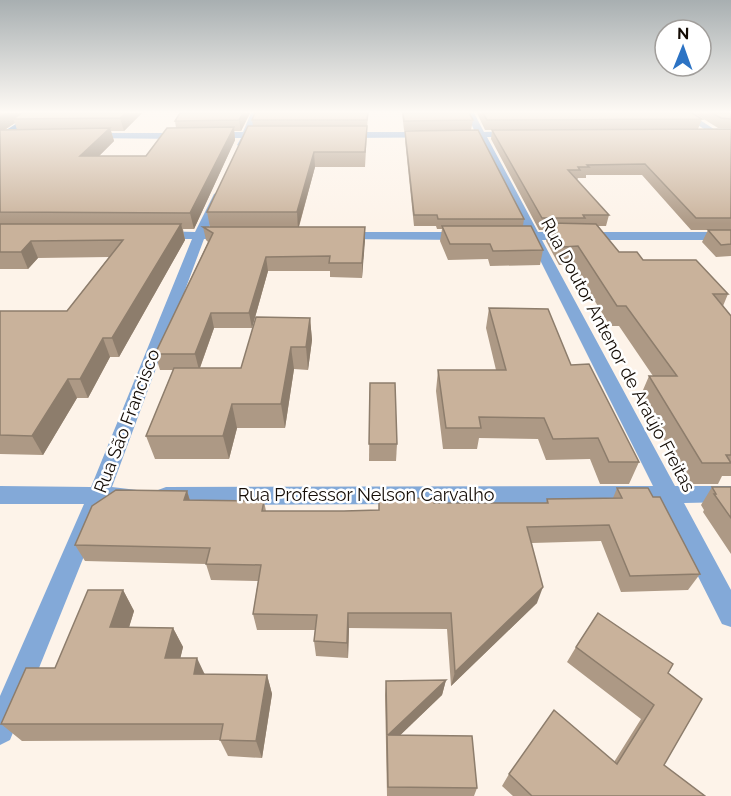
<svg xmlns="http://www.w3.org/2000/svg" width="731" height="796" font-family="Raleway,sans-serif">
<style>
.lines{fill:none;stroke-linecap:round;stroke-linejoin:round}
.street{fill:#83a9d8;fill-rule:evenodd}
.primary{fill:#1365b9;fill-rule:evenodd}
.wall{fill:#ad9985;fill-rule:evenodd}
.shaded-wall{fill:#8d7d6c}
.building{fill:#c9b29b;stroke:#8d7d6c;stroke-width:1.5}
.labels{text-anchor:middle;stroke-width:5;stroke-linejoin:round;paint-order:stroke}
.street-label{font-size:18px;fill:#140c05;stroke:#fff}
</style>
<rect width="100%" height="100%" fill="#fdf3e9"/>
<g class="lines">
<g class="street">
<polygon points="251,113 259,113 251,132 268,132 272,135 271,137 249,138 245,147 242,148 237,145 241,138 212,138 208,135 212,132 243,132"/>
<polygon points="466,113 474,113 484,132 514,131 518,134 514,137 487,137 538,232 731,232 731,240 542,240 675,486 731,486 731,502 684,503 731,590 731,627 722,624 661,503 166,505 158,502 155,496 158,490 166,487 653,486 530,240 511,240 505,236 511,232 526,232 478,137 344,138 340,135 344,132 475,132"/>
<polygon points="680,113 689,113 731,140 731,147"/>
<polygon points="89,133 184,133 188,136 184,139 86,138 86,134"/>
<polygon points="219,191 224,194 207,232 228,232 234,236 228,240 204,239 112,487 137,490 140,496 137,502 129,505 105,504 10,740 0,745 0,696 84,504 0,504 0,486 91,487 192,239 160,239 154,235 160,231 195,232 214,194"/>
<polygon points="340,232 465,232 471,236 465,240 336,239 334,236"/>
</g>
<polygon class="primary" points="33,113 42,113 0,141 0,134"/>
</g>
<g class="wall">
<path d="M0,113h142l-18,18h-13l3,10 -15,15h47l30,-28 -1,-7 75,-8 -9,18h-7l1,9 -41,89h-11l2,11 -66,117h-9l-22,41h-11l-34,57 -43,-1v-143h67l42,-54 -71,1 -10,11h-28zM15,123l2,7h-13z"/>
<polygon points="256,113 368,113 365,167 315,167 299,227 365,227 362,278 330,277 330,271 268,271 252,328 214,328 200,368 241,368 310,318 312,340 308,370 294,369 285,428 237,428 229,459 155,459 146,436 173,370 160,370 155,354 208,242 206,240 203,227 210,227 207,212 253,126 252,120"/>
<polygon points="402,113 469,113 473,120 471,130 404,130"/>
<polygon points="477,113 692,113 702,119 698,129 731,129 731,256 716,257 702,242 708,230 711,230 691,230 642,175 586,175 586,178 578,178 577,180 609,215 606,226 598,226 619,252 643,260 728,294 723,306 731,316 731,476 722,476 718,484 689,484 640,397 649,376 653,376 619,326 610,326 573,265 559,265 546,241 548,230 539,230 491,139 492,130 485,130"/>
<polygon points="694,113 731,113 731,128 718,128"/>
<polygon points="405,131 524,219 523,226 543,250 540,265 490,266 488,259 448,260 440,241 442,229 437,229 436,226 414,226 405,140"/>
<polygon points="489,308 571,365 639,462 629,484 600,484 590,459 546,460 538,439 479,438 477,449 443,449 436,391 438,370 496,370 486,328"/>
<polygon points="370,383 397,444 396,461 369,461"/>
<polygon points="712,487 731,487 731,554 703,512 704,510 701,505"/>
<polygon points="617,488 653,497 700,574 688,590 621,592 601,541 532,543 537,603 451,686 447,629 349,628 348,658 316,656 314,641 315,630 257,630 253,614 258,581 211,580 206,564 85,561 75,545 187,491 190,500 264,501 266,511 344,511 379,510 379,499 434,503 546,503 547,499 613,498"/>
<polygon points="123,590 134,611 129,627 173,628 183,647 180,658 205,674 267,675 272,694 262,758 228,756 220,740 22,741 1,724 55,668"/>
<polygon points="576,647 668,673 664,765 705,796 513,796 502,786 509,774 614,762 641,719 567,662"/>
<polygon points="446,680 442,695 400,735 477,788 474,796 387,796 385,695 386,681"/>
</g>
<g class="shaded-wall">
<polygon points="6,113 30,113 13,119 15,123 0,133 0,116"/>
<polygon points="126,113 142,113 124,131 120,118"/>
<polygon points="243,113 250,113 241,131 239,120"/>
<polygon points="234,127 235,140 194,229 190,213"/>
<polygon points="110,128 114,141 85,170 80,156"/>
<polygon points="314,152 315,167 298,229 297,212"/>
<polygon points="181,224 185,240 119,357 112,338"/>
<polygon points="365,227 365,241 362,278 362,263"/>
<polygon points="31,241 38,258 28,269 21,252"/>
<polygon points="266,257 268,271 252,328 249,313"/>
<polygon points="211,313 214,328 199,370 195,354"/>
<polygon points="310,318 312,340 308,370 306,347"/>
<polygon points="103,338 110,357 88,398 80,379"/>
<polygon points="291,347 294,369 285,428 281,404"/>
<polygon points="68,379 77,398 43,455 32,436"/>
<polygon points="232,404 237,428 229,459 223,436"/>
<polygon points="187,491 192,508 184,500"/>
<polygon points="543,587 537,603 451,686 455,672"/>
<polygon points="123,590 134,611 123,647 110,627"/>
<polygon points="348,613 349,628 348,658 347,643"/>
<polygon points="173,628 183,647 176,677 165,658"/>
<polygon points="197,658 206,677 194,674"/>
<polygon points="267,675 272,694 262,758 256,741"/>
<polygon points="446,680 442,695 388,747 388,735"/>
</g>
<g class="building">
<polygon points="22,113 126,113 120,118 13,119"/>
<polygon points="180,113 243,113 239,120 175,121"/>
<polygon points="255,113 368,113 367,120 252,120"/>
<polygon points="403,113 469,113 473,120 404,121"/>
<polygon points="483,113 692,113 702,119 487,120"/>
<polygon points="712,113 731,113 731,119 721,118"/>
<polygon points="248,126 367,126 365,152 314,152 297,212 207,212"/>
<polygon points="234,127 190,213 0,212 0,130 110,128 80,156 146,156 167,128"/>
<polygon points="731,129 731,218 696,218 645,164 587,165 589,167 578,167 580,170 568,170 609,215 583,215 585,218 542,218 492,130"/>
<polygon points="478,130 524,219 438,219 437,215 414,215 405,131"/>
<polygon points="550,223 596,224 619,252 637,252 643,260 696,260 728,294 713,294 731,316 731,455 726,455 731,463 702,463 649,376 677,376 626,306 617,306 578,246 563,247"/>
<polygon points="0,224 181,224 112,338 103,338 80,379 68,379 32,436 0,435 0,311 67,311 123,240 31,241 21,252 0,252"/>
<polygon points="442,226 531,226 543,250 493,251 490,244 450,244"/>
<polygon points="203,227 365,227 362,263 329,263 330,256 266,257 249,313 211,313 195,354 155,354 213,233"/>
<polygon points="708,230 731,230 731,244 721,245"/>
<polygon points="489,308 548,309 571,365 589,364 639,462 609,462 598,438 553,439 544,418 479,417 481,428 446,428 438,370 506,370"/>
<polygon points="256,317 310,318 306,347 291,347 281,404 232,404 223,436 146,436 174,368 241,368"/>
<polygon points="370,383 395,383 397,444 369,444"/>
<polygon points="712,487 731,487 731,518 714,494 716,494"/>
<polygon points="617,488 648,488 653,497 660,497 700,574 630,576 609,525 527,527 543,587 455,672 451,613 348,613 347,643 314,641 317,615 253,614 261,565 206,564 210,548 75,545 92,506 116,490 187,491 184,500 264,501 262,511 344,511 379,510 379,499 433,498 434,503 548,503 547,499 622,498"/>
<polygon points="88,590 123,590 110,627 173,628 165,658 197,658 194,674 267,675 256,741 220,740 223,724 1,724 26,668 55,668"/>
<polygon points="598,613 673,664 668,673 702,699 664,765 705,796 532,796 509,774 554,710 617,764 654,705 576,647"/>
<polygon points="446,680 388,735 472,736 477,788 388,787 386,681"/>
</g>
<linearGradient id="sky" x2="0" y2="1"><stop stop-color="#a8afb1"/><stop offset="0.5" stop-color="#fefaf5"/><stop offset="1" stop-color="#fefaf5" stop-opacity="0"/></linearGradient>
<rect width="731" height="224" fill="url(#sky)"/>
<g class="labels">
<g class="street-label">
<text transform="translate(618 355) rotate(62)" y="6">Rua Doutor Antenor de Araújo Freitas</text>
<text transform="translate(127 421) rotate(-69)" y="6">Rua São Francisco</text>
<text x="366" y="501">Rua Professor Nelson Carvalho</text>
</g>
</g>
<g transform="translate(683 48) rotate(1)"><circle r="28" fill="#ffffff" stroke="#a19e9b" stroke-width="1.5"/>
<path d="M0-4.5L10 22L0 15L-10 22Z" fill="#2c73c4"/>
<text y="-9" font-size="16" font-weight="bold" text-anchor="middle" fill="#140c05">N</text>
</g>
</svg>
